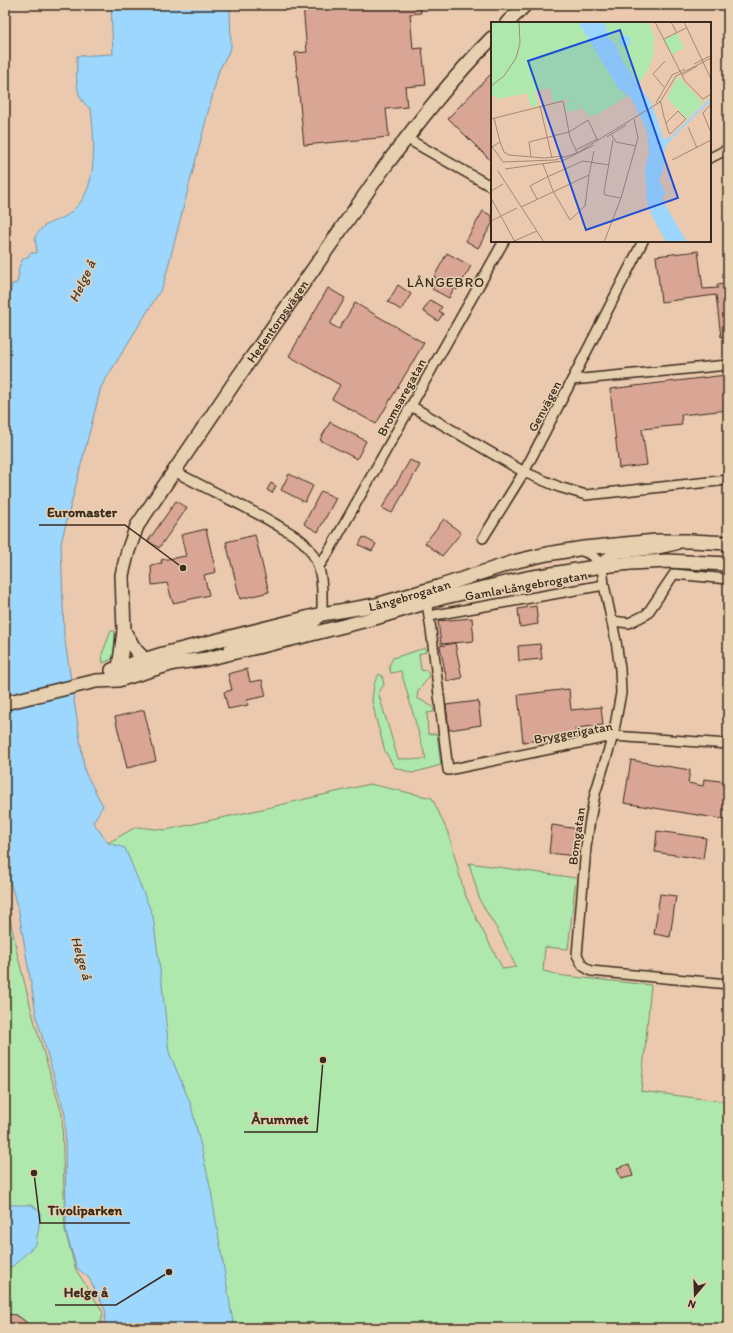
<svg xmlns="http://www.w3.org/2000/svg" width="733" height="1333" font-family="Itim,sans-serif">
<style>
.green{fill:#afe8ad;stroke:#758966}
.water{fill:#9dd7fd;stroke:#7692a4}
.building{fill:#d9a696;stroke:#3b2a1e}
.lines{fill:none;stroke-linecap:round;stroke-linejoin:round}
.street-casing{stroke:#3b2a1e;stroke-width:12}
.secondary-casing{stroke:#3b2a1e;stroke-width:16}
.street{stroke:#e6d0af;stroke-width:9}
.secondary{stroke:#e6d0af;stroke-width:13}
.labels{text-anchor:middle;stroke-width:3;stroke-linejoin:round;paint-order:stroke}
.street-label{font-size:13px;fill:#3b2a1e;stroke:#e6d0af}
.water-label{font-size:14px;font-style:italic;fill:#453b34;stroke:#e6d0af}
.neighbourhood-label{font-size:14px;letter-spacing:1px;fill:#3b2a1e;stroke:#e6d0af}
.inset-river{fill:none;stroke:#9dd7fd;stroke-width:2}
.inset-road{fill:none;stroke:#a48974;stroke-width:1}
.view{fill:#1d4ed8;fill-opacity:0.15;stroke:#1d4ed8;stroke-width:2}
.inset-edge{fill:none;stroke:#3b2a1e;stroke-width:2}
.leader{fill:none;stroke:#3b2a1e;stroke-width:1.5}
.callout-dot{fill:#3b2a1e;stroke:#e6d0af;stroke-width:1.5}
.callout-label{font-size:14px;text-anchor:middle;font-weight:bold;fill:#3b2a1e;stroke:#e6d0af;stroke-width:3;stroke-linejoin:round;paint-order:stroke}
</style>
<rect width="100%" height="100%" fill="#eac9ae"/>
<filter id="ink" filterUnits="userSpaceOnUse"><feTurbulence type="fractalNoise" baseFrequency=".025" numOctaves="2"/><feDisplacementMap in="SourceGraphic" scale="8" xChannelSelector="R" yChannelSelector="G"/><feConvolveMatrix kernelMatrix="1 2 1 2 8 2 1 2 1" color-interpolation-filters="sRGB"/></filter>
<g filter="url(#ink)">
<g class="green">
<polygon points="111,631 115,631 114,654 112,659 103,663 102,654"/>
<path d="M425,648l1,4 -7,2 2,16 7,1 1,6 -11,14 -1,7 16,9 1,5 -7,1 1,21h9l4,31 -29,8 -18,-6 -9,-16 -9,-32 -4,-19 2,-16 5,-10 3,2 2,9 -6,7 20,67c9,-1 18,1 28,0l-25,-88 -10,2 -2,-7 4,-8z"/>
<polygon points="370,784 432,798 449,835 464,892 477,920 503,969 516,967 500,934 480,901 469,863 576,878 568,949 545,947 543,971 564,976 651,985 641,1091 728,1102 728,1328 181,1328 108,843 136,827 166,830 267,808"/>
<polygon points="7,904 17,953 34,1020 62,1114 65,1231 76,1270 103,1312 100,1328 5,1328 5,905"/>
</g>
<g class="water">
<path d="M111,5h119l1,43 -12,22 -56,216 -62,101 -40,156 3,92 21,137 18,34 -10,16 15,21 17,5 28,68 10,77 6,59 22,53 12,50 8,36 23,137h-131l3,-16 -17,-34 -12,-10 -11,-35 -1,-119 -28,-95 -18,-106 -14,-49v-555l7,-25 5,-1 2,-9 -1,-4 4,-10 7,-4 1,-3h7l-2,-16c2,-3 5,-7 8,-10 8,-6 19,-7 27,-14 5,-5 11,-10 14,-16 13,-24 10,-62 7,-88 -18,-11 -14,-34 -14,-53l36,-2z"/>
<polygon points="5,1205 32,1205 41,1213 36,1244 13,1266 5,1269"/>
</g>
<g class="building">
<polygon points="303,5 420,5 421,13 410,14 413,49 422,48 426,85 405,87 407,107 386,109 389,137 304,145 295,53 307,52"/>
<polygon points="492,73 492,162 448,118"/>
<polygon points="728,111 728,121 724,119"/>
<polygon points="483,211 492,216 492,224 478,248 466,241"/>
<polygon points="698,251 703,289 718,288 717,285 725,284 725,287 728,287 728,336 721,337 716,295 661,302 656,256"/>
<polygon points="447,253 471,266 457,290 454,288 449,298 432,289 437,279 434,277"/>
<polygon points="398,285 411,294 401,310 388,302"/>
<polygon points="328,288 345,298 330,324 339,329 355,303 424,343 376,424 332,399 340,385 289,356"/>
<polygon points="430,300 442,307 439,311 443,314 438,321 423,311"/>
<polygon points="726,375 728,390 728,410 681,415 682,425 642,429 647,465 619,468 610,389"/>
<polygon points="330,422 366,441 357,459 320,440"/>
<polygon points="410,460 420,465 392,513 382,508"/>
<polygon points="289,474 313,486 305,502 281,490"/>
<polygon points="271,483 276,486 272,493 267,490"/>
<polygon points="321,491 336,498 318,532 304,524"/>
<polygon points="176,501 187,508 159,548 148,541"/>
<polygon points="444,519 461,533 442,556 425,543"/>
<polygon points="206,529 216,572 204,575 209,595 173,603 167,583 152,585 151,565 162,563 161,560 186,556 181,535"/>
<polygon points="255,535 269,592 240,599 226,542"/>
<polygon points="363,537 376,544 372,551 359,545"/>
<polygon points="536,606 538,624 520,627 518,609"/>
<polygon points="472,618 474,641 441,644 438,621"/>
<polygon points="455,643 462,678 447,681 440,646"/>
<polygon points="540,644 542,659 519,661 518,646"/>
<polygon points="247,669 250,682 262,680 266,696 247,700 248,705 228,709 224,692 232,690 228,674"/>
<polygon points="569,689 571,710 601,707 603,725 575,728 576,736 523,742 518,695"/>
<polygon points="478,701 481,725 449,730 446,705"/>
<polygon points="144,710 156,761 127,768 115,717"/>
<polygon points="631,760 690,770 688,783 703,786 704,779 728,782 728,820 624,803"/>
<polygon points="552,825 578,829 575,856 549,853"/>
<polygon points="657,831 706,838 703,859 655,852"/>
<polygon points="660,894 676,896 670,937 654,934"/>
<polygon points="629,1164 633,1176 621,1179 617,1168"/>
<polygon points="8,1312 8,1314 16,1315 21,1318 26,1322 30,1328 5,1328 5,1313"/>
</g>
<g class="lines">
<g class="street-casing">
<g id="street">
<polyline points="406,138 492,187"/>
<polyline points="710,158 728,149"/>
<polyline points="572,380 643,241"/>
<polyline points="411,406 524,472 559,487 586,495 728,480"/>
<path d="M174,471c34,19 70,34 103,54 9,6 21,11 28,19 14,15 17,32 17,51 0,15 2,23 -12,31l-81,22"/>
<polyline points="483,538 524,472 572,380 728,365"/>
<path d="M579,550c10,3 18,7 23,16l3,-7 4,-3 11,-3 33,-3 23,-5"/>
<polyline points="319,566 328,553 504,241"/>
<polyline points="602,566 604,585 616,641 620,669 621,693 613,736 595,794 590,820 586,847 577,955 583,966 591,971 728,984"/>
<polyline points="427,602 432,637 448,770 613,736 728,744"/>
<polyline points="429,616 604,585"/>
<polyline points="612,621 629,623 647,614 674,574 728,579"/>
</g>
</g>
<g class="secondary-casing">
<g id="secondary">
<polyline points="507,23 525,5"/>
<path d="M124,631c8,14 12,23 26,32"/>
<path id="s1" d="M119,668l5,-37 -2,-56 6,-24 9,-25 99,-146 147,-211c34,-45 69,-91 109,-131"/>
<path id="s2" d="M112,670l51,-16 159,-40 54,-9 62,-18 79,-26 30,-7 37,-6 72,-7h35l37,2"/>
<polyline points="5,703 96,681 118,680 174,663 206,659 300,637 375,618 441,598 527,578 602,566 631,563 667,561 728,564"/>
</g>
</g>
<use href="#street" class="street"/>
<use href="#secondary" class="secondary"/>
</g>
</g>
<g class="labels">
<g class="street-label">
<text dy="5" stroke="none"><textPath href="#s1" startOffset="393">Hedentorpsvägen</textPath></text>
<text transform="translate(401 397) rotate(-61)" y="5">Bromsaregatan</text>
<text transform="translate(544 406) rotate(-62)" y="5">Genvägen</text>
<text transform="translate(526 585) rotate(-10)" y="5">Gamla Långebrogatan</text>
<text dy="5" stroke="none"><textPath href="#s2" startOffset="307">Långebrogatan</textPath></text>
<text transform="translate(573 732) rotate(-10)" y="5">Bryggerigatan</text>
<text transform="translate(576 836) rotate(-82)" y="5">Bomgatan</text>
</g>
<g class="water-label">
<text transform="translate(82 281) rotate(-65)" y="5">Helge å</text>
<text transform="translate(82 958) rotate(74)" y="5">Helge å</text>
</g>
<g class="neighbourhood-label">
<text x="446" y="287">LÅNGEBRO</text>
</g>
</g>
<g transform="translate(491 22)">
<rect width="220" height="220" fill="#eac9ae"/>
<path d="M0,0h99l36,74h2l-31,19 -8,1 -17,-19 9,12 -14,3 -2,-9 3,-1 -1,-3 -14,3 -3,-14 -15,3 3,14 -7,2 -4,-14 -29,6 -2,-3h-4zM114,0h44l5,14v18l-6,16 -10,14 -16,-24 -6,-15 -8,-8zM186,11l7,15 -12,6 -8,-15zM187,54l25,27 -16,16 -20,-21z" fill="#afe8ad"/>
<path d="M87,0h27l3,15 8,8 6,15 30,44 12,36 7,-4 1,2 -7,10 -2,22 -4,10 7,14 -4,2 2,7 23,39h-21l-15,-28 -4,-12 -2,-33 4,-16 -2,-21 -5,-12 -11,-22 -12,-9zM128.5 19a5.5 5.5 0 1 1 11 0a5.5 5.5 0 1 1-11 0Z" fill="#9dd7fd"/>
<path class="inset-river" d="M181,115l39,-38"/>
<path class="inset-road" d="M164,0l30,59 18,18 8,-5M180,0l6,11M193,0l27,57M173,17l22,-11M203,42l16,-8M191,53l15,-9M0,64l13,-10 12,-18 4,-15 -1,-21M173,65l-11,-13 12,-13M168,79l2,2 3,14 5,16 1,1 16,-15 -8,-8 -12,12M165,81l16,-28 13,-6M220,82l-8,9 8,20M49,84l12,52M0,97l72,-18 7,36 7,16M197,105l9,21M120,112l5,8 20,4M116,115l19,-12M122,118l-9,52 1,3 16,3M9,120l4,10 5,3 35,3 19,-2M0,123l12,17M1,125l8,-5 -6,-24M85,128l21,-11M40,135l-2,-15 40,-10 19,-12 10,21M181,138l39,-20M12,140l52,-2 22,-7 83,-51 16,-26 35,-18M52,142l10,27 17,29 15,-14 4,-31M14,147l57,-8 32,-16M7,149l46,71M0,169l12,-7M0,176l24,44M46,177l-7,-13 17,-9 36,-16 26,4M30,185l68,-32 5,-24M0,199l26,-13M21,220l25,-11M113,220l17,-44 17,-60 -4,-19"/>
<path class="view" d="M129,8l58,168 -92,32 -58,-169z"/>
<rect width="220" height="220" class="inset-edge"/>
</g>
<path class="leader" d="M183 568L125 525H39M323 1060L317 1132H244M34 1173L40 1223H130M169 1272L116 1305H55"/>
<g class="callout-dot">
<circle cx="183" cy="568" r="4"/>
<circle cx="323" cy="1060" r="4"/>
<circle cx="34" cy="1173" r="4"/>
<circle cx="169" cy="1272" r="4"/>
</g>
<g class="callout-label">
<text x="82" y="517">Euromaster</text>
<text x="280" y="1124">Årummet</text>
<text x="85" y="1215">Tivoliparken</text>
<text x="86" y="1297">Helge å</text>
</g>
<rect width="733" height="1333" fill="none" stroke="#e6d0af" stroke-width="20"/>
<rect x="10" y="10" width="713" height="1313" fill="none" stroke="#3b2a1e" stroke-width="1.5" filter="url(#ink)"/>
<g transform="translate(695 1295) rotate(199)" stroke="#e6d0af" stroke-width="3" paint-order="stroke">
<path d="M0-3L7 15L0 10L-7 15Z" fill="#3b2a1e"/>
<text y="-6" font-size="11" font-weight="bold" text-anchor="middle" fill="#3b2a1e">N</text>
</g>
</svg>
